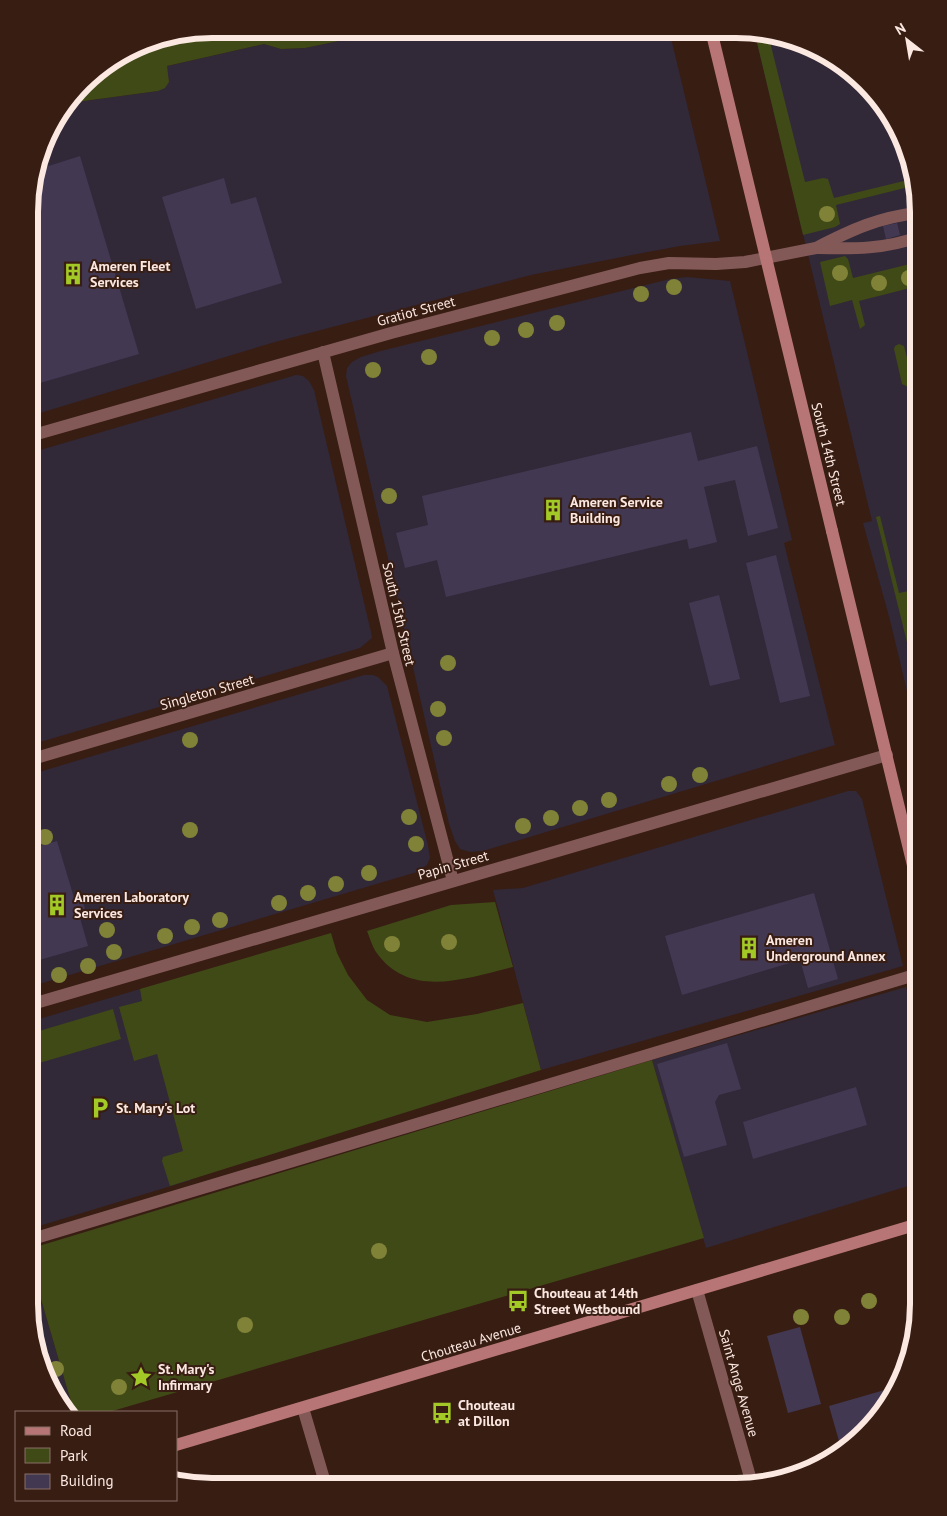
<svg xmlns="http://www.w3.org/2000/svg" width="947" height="1516" font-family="'PT Sans',sans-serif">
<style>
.commercial{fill:#312838}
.green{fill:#404a17}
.building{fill:#423852}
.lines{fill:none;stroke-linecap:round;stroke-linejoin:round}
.service{stroke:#835958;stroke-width:12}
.minor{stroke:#835958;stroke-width:12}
.secondary{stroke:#b87575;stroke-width:12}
.secondary-bridge{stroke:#b87575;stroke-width:12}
.tree{fill:#808238}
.labels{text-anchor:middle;stroke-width:4;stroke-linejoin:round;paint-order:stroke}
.poi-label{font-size:14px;font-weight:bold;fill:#fbe8e1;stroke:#381d13;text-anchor:start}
.street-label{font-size:14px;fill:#fbe8e1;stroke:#381d13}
.rim{fill:none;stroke:#fbe8e1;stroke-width:6}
</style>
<rect width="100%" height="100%" fill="#381d13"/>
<g class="commercial">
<polygon points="397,29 669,30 720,241 680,246 637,254 531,275 275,342 30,416 30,188 48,131 69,103 158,91 167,66 264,44 281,49 305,48"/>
<polygon points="754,30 759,30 847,67 904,142 918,212 918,737 890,620 863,523 872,521"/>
<polygon points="687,277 730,281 792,540 784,543 835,745 483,851 470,852 460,849 455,841 449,824 346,376 347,368 352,362 361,357 377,352 670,279"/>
<polygon points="296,375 303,376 309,381 314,390 371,632 372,638 360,648 30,745 30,453"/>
<polygon points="364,675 373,675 378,677 387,686 428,845 430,858 427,865 417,872 29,987 29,775"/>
<polygon points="848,791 856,791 862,799 903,966 541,1070 493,890 523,888"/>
<polygon points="906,987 918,1035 918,1183 706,1248 652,1060"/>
<polygon points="140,989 191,1180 29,1229 29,1022"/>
<polygon points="29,1258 74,1412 72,1412 43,1374 29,1304"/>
</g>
<g class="green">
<polygon points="212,29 397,29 305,48 281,49 264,44 167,66 169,82 165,88 158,91 69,103 91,74 142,43"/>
<polygon points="754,30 759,30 768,34 805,182 823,178 828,179 834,198 912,179 913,186 836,205 840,224 835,227 803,235"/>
<polygon points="845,256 848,259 853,278 918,262 918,286 859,301 865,325 860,329 852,300 830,306 820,262"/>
<polygon points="899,344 904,346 913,381 912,385 908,387 902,384 894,349 895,346"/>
<polygon points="918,415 918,448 912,420 912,417"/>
<polygon points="880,516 899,593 918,589 918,687 876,517"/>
<path d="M495,902l18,65c-47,11 -103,33 -137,-15 -4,-6 -6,-14 -9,-21l84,-26z"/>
<polygon points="331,933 337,953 348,975 367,1000 390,1015 427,1022 477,1014 523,1003 541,1070 170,1186 162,1161 163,1157 183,1151 157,1054 134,1061 119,1007 142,1001 140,989"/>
<polygon points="113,1009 121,1039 29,1066 29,1034"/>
<polygon points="652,1060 704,1238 109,1412 74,1412 29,1258 29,1249"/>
</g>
<g class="building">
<polygon points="80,156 139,354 30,386 30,194 33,193 31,186 36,170"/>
<polygon points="224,178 231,204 256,197 282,283 196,309 162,197"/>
<polygon points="897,223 900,235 886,239 883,226"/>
<polygon points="691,432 698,461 757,446 778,528 748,536 735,480 704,487 717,542 689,549 687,539 446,597 437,560 405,568 396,533 428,525 422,496"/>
<polygon points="776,555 810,696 780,703 746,563"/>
<polygon points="719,595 740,679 710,686 689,603"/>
<polygon points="57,841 75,901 82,898 85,909 78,911 88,946 29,963 29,849"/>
<polygon points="814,893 838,979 808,988 800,960 682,995 665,936"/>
<polygon points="727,1043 741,1089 719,1095 715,1102 727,1145 684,1157 657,1064"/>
<polygon points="856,1087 867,1125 753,1159 743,1122"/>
<polygon points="800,1327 821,1404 788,1413 767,1336"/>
<polygon points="895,1387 881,1415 861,1435 839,1441 829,1406"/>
</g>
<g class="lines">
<g class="service">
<path d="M816,248c35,-18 63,-31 102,-35"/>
<path d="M819,248c34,1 67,1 99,-11"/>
<polyline points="29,1240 918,974"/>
</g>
<g class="minor">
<polyline points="323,352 393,653 453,881"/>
<polyline points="30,436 391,333 640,268 669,263 716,264 745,262 816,248"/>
<polyline points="29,760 393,653"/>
<polyline points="29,1005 887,755"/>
<polyline points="697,1290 752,1484"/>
<polyline points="303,1408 326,1486"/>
</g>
<g class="secondary">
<polyline points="832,531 918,886"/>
<polyline points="176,1445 918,1224"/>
</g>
<polyline class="secondary-bridge" points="711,30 832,531"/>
</g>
<g class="tree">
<circle cx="827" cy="214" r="8"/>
<circle cx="840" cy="273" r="8"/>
<circle cx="909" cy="278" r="8"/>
<circle cx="879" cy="283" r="8"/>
<circle cx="674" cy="287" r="8"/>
<circle cx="641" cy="294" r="8"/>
<circle cx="557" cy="323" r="8"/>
<circle cx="526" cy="330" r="8"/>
<circle cx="492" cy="338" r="8"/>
<circle cx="429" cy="357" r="8"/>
<circle cx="373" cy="370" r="8"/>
<circle cx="389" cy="496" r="8"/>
<circle cx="448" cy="663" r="8"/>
<circle cx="438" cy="709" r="8"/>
<circle cx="444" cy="738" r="8"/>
<circle cx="190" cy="740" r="8"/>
<circle cx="700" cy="775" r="8"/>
<circle cx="669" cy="784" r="8"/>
<circle cx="609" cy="800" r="8"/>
<circle cx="580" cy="808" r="8"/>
<circle cx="409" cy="817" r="8"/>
<circle cx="551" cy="818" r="8"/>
<circle cx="523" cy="826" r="8"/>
<circle cx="190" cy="830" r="8"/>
<circle cx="45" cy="837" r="8"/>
<circle cx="416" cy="844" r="8"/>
<circle cx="369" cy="873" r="8"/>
<circle cx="336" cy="884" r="8"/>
<circle cx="308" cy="893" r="8"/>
<circle cx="279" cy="903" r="8"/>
<circle cx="220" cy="920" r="8"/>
<circle cx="192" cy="927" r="8"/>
<circle cx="107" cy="930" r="8"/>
<circle cx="165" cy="936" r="8"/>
<circle cx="449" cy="942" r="8"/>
<circle cx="392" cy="944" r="8"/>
<circle cx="114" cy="952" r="8"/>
<circle cx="88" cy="966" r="8"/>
<circle cx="59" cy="975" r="8"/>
<circle cx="379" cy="1251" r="8"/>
<circle cx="869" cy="1301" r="8"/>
<circle cx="801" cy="1317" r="8"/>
<circle cx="842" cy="1317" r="8"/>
<circle cx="245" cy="1325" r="8"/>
<circle cx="56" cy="1369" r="8"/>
<circle cx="119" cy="1387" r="8"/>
</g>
<defs>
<g id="building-bare" transform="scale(1.725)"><path d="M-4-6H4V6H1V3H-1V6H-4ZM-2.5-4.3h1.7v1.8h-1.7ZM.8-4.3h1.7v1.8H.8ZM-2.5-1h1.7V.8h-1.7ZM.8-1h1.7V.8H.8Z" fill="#a3c926" stroke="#381d13" stroke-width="2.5" paint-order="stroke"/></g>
<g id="parking-bare" transform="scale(1.725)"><path d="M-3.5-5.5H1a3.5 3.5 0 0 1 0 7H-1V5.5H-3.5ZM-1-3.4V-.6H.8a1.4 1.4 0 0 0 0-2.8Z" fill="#a3c926" stroke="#381d13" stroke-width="2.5" paint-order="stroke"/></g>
<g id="bus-bare" transform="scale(1.725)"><path d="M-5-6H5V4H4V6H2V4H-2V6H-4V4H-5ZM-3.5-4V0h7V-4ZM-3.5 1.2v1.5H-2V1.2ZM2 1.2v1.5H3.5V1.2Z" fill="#a3c926" stroke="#381d13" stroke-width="2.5" paint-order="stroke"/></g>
<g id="sight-bare" transform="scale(1.725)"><path d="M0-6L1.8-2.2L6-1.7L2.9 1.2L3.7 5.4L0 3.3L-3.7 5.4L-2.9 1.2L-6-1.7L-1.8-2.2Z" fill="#a3c926" stroke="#381d13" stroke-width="2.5" paint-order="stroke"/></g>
</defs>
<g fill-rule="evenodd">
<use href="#building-bare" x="73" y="274"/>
<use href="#building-bare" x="553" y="510"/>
<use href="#building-bare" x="57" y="905"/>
<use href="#building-bare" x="749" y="948"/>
<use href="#parking-bare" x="100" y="1108"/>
<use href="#bus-bare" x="518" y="1301"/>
<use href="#sight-bare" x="141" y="1377"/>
<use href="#bus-bare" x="442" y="1413"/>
</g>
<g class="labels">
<g class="poi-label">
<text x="90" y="271">Ameren Fleet<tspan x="90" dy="16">Services</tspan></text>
<text x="570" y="507">Ameren Service<tspan x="570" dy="16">Building</tspan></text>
<text x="74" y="902">Ameren Laboratory<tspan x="74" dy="16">Services</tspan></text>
<text x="766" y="945">Ameren<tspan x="766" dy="16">Underground Annex</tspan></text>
<text x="116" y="1113">St. Mary's Lot</text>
<text x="534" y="1298">Chouteau at 14th<tspan x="534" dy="16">Street Westbound</tspan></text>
<text x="158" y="1374">St. Mary's<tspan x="158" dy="16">Infirmary</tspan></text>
<text x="458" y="1410">Chouteau<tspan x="458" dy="16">at Dillon</tspan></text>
</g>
<g class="street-label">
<text transform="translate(416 311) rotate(-15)" y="5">Gratiot Street</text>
<text transform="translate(829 454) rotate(76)" y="5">South 14th Street</text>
<text transform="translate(399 614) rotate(77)" y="5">South 15th Street</text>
<text transform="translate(207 692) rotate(-16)" y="5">Singleton Street</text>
<text transform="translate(453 865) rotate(-16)" y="5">Papin Street</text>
<text transform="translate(471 1342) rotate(-17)" y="5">Chouteau Avenue</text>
<text transform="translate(739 1383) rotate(74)" y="5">Saint Ange Avenue</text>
</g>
</g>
<path d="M0 0H947V1516H0ZM212 38H736A174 174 0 0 1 910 212V1304A174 174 0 0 1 736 1478H212A174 174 0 0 1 38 1304V212A174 174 0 0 1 212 38Z" fill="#381d13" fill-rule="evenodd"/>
<path class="rim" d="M212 38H736A174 174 0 0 1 910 212V1304A174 174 0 0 1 736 1478H212A174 174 0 0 1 38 1304V212A174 174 0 0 1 212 38Z"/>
<rect x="15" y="1411" width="162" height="90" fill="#381d13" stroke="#866e65"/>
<rect x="25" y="1427" width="25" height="8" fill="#b87575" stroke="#866e65"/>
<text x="60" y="1436" font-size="15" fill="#fbe8e1">Road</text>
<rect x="25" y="1448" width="25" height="15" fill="#404a17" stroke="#866e65"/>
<text x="60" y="1461" font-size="15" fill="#fbe8e1">Park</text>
<rect x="25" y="1474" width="25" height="15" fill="#423852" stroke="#866e65"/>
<text x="60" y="1486" font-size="15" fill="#fbe8e1">Building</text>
<g transform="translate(907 40) rotate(329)" stroke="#381d13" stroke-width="4" paint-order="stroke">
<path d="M0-4L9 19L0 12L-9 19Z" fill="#fbe8e1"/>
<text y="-8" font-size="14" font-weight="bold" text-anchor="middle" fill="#fbe8e1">N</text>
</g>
</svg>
